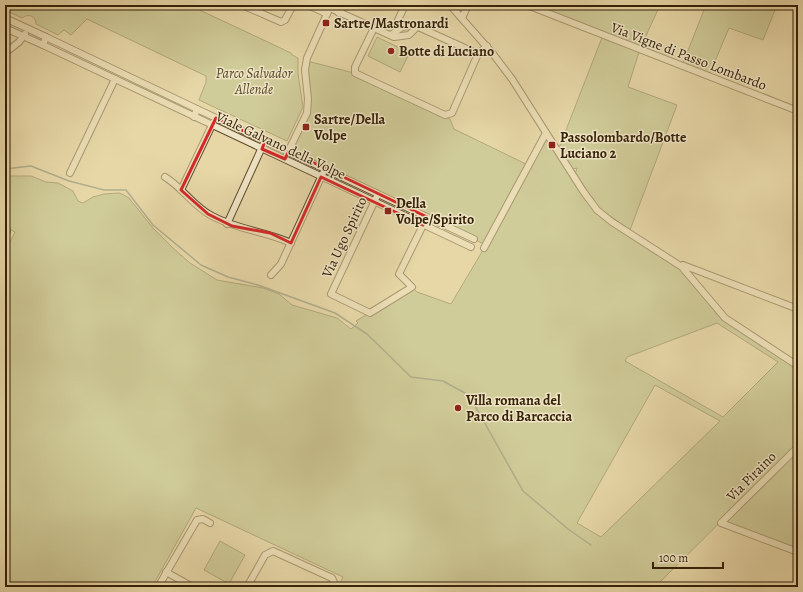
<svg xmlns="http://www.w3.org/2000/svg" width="803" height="592" font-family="Alegreya,serif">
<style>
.green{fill:#b4be88;stroke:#757048;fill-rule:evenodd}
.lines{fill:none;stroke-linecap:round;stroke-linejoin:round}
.stream{stroke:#707c6a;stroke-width:1.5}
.minor-casing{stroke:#624e2f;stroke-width:8}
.minor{stroke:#efe5c6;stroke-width:6}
.marked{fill:none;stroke:#d62828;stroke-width:3;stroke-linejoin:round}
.poi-dot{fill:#8f2418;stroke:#efe5c6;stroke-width:1.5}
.labels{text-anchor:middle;stroke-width:3;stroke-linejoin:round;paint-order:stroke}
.poi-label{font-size:14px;font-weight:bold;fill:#362107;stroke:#efe5c6;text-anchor:start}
.street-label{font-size:14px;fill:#362107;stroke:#efe5c6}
.park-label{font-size:14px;font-style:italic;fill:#564827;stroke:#efe5c6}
</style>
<rect width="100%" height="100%" fill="#e7d7a7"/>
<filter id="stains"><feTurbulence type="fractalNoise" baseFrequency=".005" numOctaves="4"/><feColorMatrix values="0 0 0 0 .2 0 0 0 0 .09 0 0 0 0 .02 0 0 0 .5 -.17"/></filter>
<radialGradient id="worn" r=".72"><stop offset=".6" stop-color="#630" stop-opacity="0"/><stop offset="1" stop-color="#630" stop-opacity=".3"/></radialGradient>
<g class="green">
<path d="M5,5h184l102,48 1,2 6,3v16l5,33 -16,34 -88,-41 7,-18v-6l-119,-57 -16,16 -7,-5 -6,5 -22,-11c0,-8 -8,-11 -14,-6l-17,-8z"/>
<polygon points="542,5 660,5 640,49 628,87 677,105 630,230 600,209 575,174 577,168 572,169 559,148 603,35 540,10"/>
<polygon points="706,5 777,5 763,40 729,28 710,73 683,63"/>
<polygon points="377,37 406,51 404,54 408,56 400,72 368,56"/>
<path d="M307,61l47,12 96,46 4,10 76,37 16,-28 49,73 84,56 40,49 79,52v77l-143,142h-317l5,-10 -147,-69 -44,79h-147v-340l2,1 8,-16 -10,-5v-51h26l15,6 12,1 15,8 5,10 5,2 10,-6 11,-3 15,-1 5,2 5,3 24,30 21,21 16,14 27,17 46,8 16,6 13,11 45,13 14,11 7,-6 -2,-2 56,-34 5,5 34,12 35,-59 -197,-94 18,-38zM717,323l61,39 -55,55 -98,-56 2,-4zM655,385l65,36 -119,116 -24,-14z"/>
<polygon points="798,449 798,550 726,523 725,521"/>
<polygon points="220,541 245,555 229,584 204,570"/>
</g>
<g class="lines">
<g class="stream">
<polyline points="5,169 31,166 69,181 104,190 126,190 153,225 201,265 228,277 258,285 335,313 367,334 411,377 443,381 465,393"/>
<polyline points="474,404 523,491 568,529 591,545"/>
</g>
<g class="minor-casing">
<g id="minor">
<polyline points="242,5 281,22 285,20 293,5"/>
<polyline points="308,5 327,14"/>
<polyline points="450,5 493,54 512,79 583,191 597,210 612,222 682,267 725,318 798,366"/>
<polyline points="527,5 798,111"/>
<polyline points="330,8 394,37 409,35 418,26"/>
<polyline points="339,13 343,5"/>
<polyline points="5,18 46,37 43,45 5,28"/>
<polyline points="462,18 468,5"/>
<polyline points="374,28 355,67 355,73 445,115 452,113 478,54 487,46"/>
<polyline points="399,28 398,20 405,5"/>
<polyline points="391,35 402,27 414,25 478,54"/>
<polyline points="46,37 197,109"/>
<polyline points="43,45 471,247"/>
<polyline points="5,53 19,42 25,34"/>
<path d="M194,117l3,-8c77,36 154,72 230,108l-28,57 13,13 -42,26 -39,-19 47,-100"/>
<polyline points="287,154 307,113 308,99 305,70 307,58 331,5"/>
<polyline points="70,173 115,79"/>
<path d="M165,177c18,11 28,29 47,39 26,14 53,15 79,27"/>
<polyline points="181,190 213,123"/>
<polyline points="427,217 474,239"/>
<polyline points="227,224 263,145"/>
<polyline points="5,236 7,231"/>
<polyline points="484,248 546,133"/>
<polyline points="683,265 798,309"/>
<polyline points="271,275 281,264 323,173"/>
<polyline points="798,447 721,523 798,552"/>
<polyline points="166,572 193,587"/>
<polyline points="158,587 197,520 203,519 210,523"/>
<polyline points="247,587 265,555 273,551 332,578 334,582 332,587"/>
</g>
</g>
<use href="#minor" class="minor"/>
</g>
<path d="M0 0H803V592H0ZM216,118l49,23 -3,8 23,10 4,-8 138,66 -4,8 -102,-48 -30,66 -21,-10 -38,-7 -24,-12 -27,-24z" fill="#e7d7a7" fill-opacity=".55" fill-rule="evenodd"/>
<path class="marked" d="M216,118l49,23 -3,8 23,10 4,-8 138,66 -4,8 -102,-48 -30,66 -21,-10 -38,-7 -24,-12 -27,-24z"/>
<g class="poi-dot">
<rect x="322" y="19" width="8" height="8" rx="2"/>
<circle cx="391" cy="51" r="4"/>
<rect x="302" y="123" width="8" height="8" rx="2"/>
<rect x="548" y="141" width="8" height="8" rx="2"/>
<rect x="384" y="207" width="8" height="8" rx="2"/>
<circle cx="458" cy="408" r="4"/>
</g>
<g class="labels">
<g class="poi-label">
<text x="334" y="28">Sartre/Mastronardi</text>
<text x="399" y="56">Botte di Luciano</text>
<text x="314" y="124">Sartre/Della<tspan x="314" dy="16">Volpe</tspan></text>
<text x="560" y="142">Passolombardo/Botte<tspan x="560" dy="16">Luciano 2</tspan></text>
<text x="396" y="208">Della<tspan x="396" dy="16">Volpe/Spirito</tspan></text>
<text x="466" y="405">Villa romana del<tspan x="466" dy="16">Parco di Barcaccia</tspan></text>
</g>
<g class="street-label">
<text transform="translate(689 56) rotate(21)" y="5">Via Vigne di Passo Lombardo</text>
<text transform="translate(281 145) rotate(25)" y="5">Viale Galvano della Volpe</text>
<text transform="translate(344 237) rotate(-65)" y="5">Via Ugo Spirito</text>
<text transform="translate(751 476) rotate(-45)" y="5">Via Piraino</text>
</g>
<g class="park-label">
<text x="254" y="78">Parco Salvador<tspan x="254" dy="16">Allende</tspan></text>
</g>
</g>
<rect width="803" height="592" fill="none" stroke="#e7d7a7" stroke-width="20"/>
<rect x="6" y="6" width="791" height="580" fill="none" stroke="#362107" stroke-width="2"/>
<rect x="10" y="10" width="783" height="572" fill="none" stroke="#362107"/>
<path d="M653 562v6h70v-6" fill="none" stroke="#362107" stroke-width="2"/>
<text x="659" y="562" font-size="12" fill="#362107" stroke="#efe5c6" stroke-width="3" paint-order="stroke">100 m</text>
<rect width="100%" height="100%" filter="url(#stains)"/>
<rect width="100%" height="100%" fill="url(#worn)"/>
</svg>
